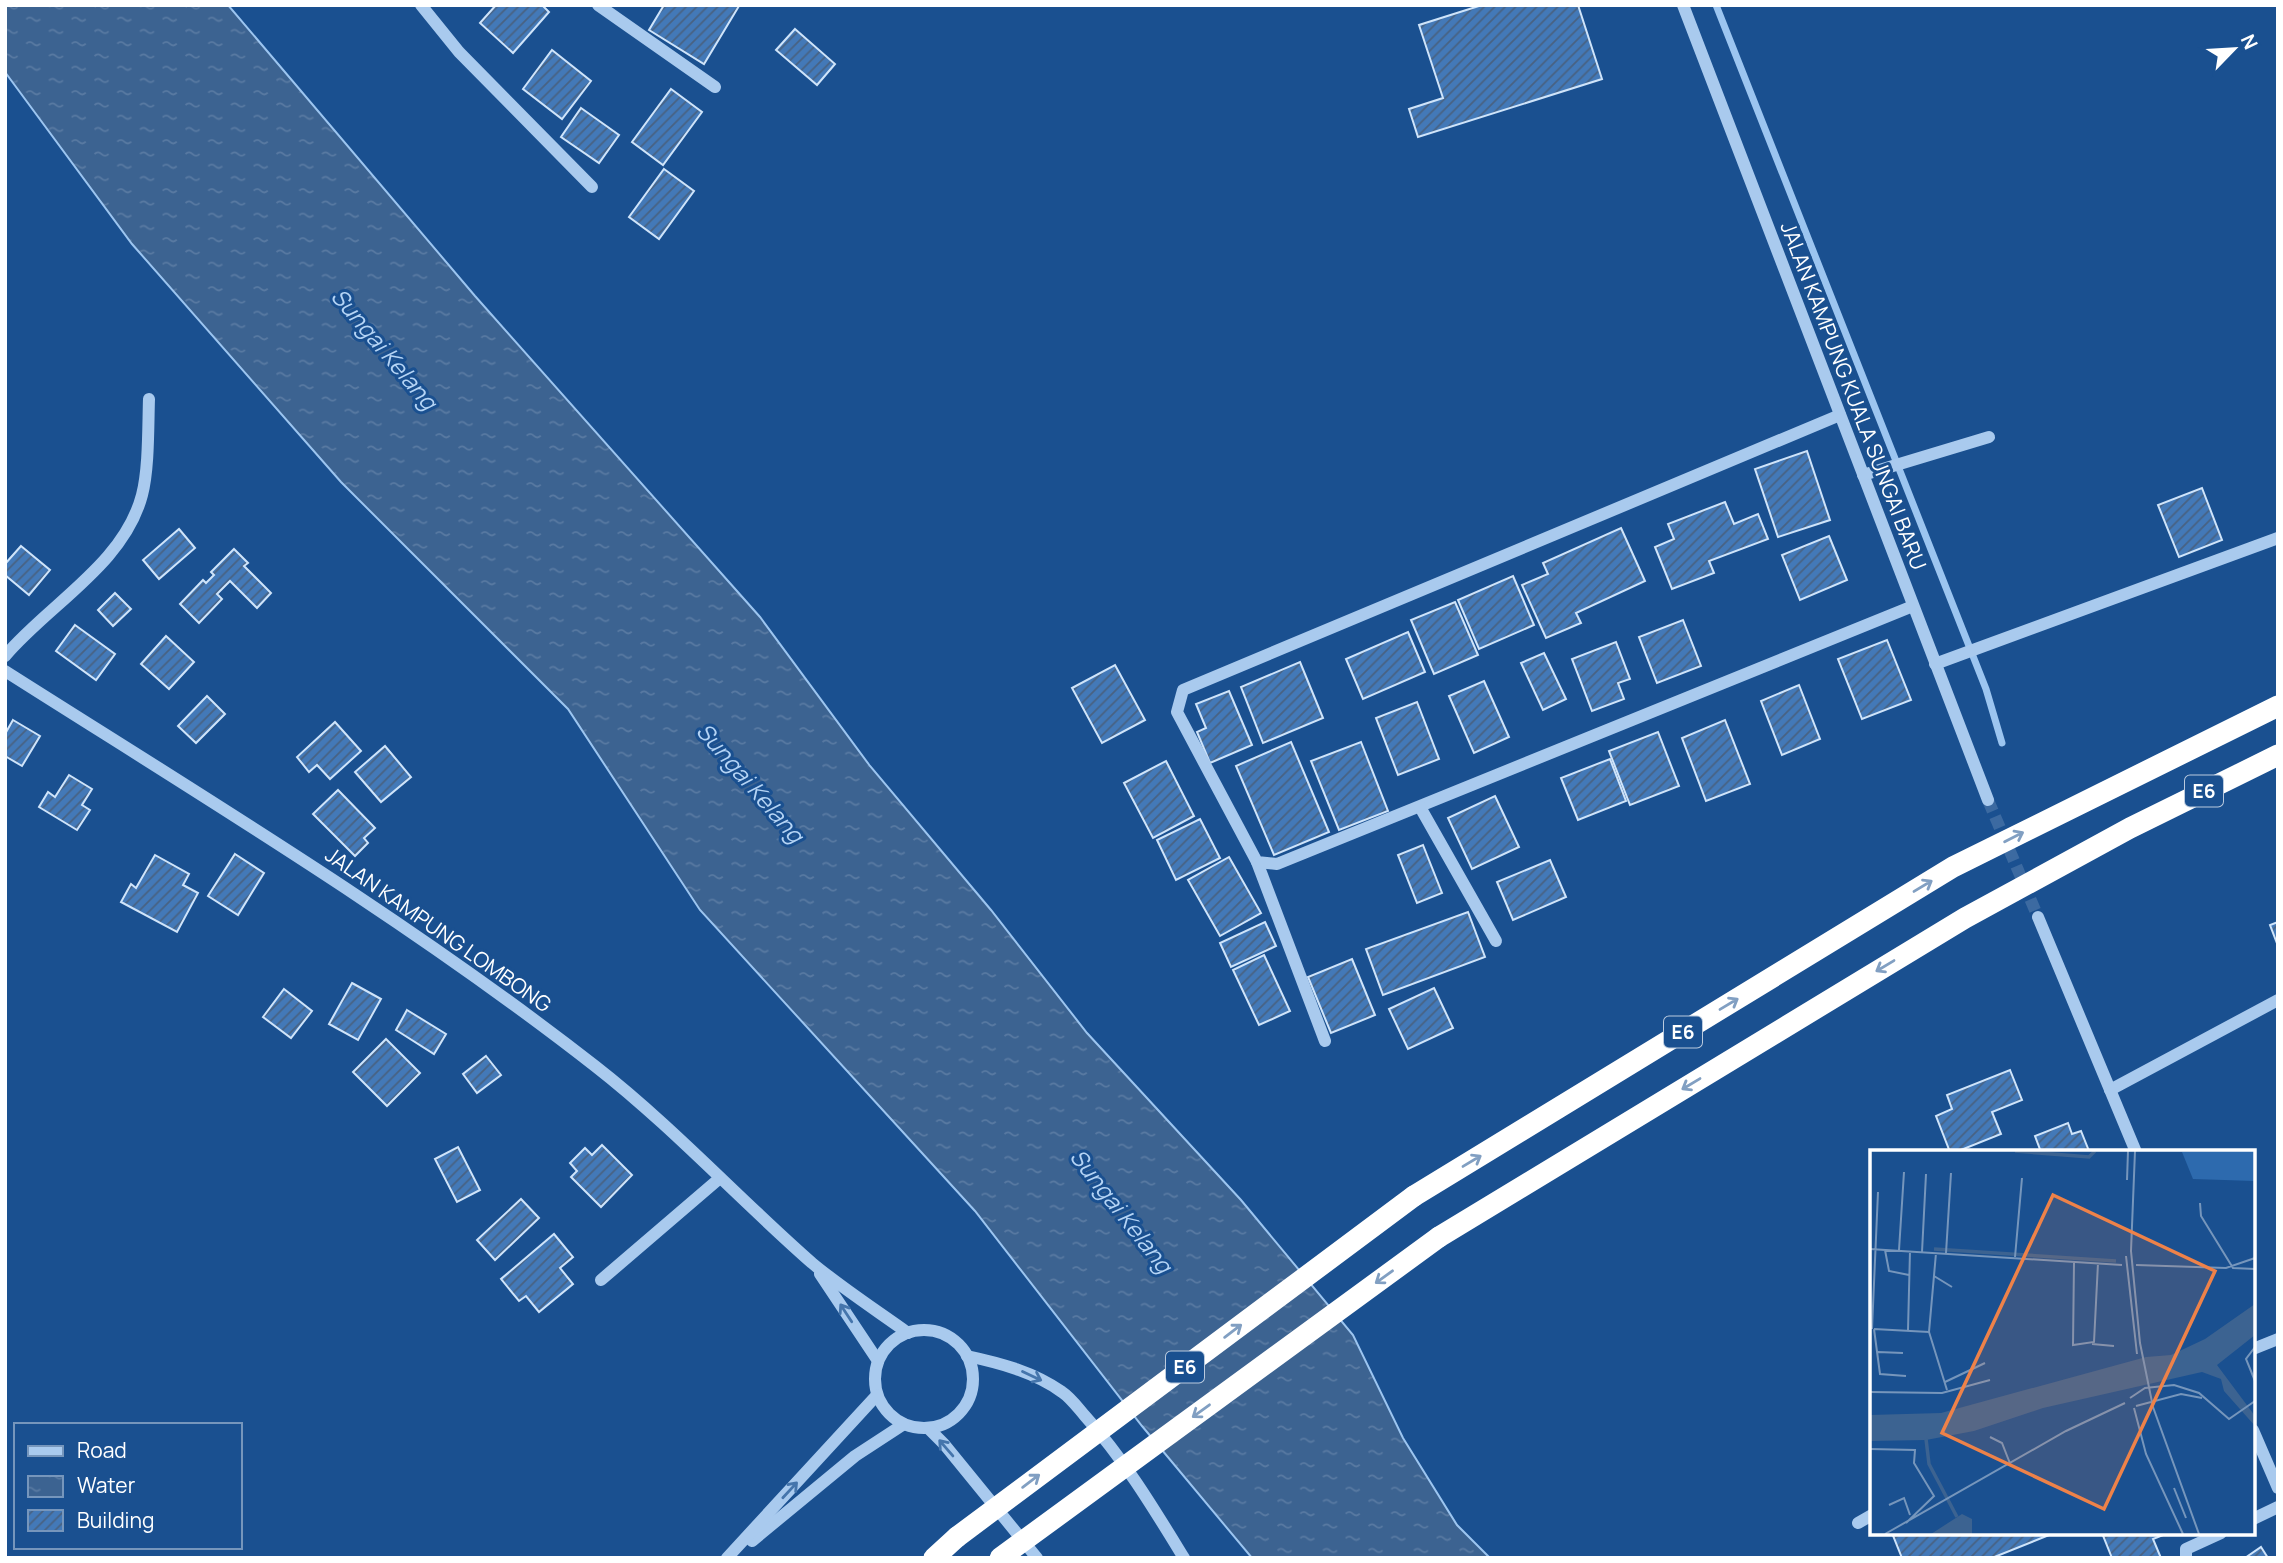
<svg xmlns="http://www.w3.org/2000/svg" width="2283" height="1563" font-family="Manrope,sans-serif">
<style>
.water{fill:url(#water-ripples);stroke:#9cc5f0;stroke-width:2}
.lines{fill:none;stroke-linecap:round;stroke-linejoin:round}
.stream{stroke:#9cc5f0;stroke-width:7}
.building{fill:url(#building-hatch);stroke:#cfe4fa;stroke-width:2}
.minor-tunnel{stroke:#3c6aa1;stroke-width:12;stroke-dasharray:12 6;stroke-linecap:butt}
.minor{stroke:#a9caee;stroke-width:12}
.highway{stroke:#fff;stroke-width:21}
.highway-bridge{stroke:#fff;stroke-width:21}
.oneway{stroke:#819fc2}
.oneway2{stroke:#4575ac}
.labels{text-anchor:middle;stroke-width:6;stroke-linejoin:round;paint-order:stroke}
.shield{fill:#1a5090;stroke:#bacade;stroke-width:2}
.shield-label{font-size:19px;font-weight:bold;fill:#fff}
.street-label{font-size:21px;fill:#fff;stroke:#1a5090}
.water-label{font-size:23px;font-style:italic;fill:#b5d4f5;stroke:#1a5090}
.inset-river{fill:none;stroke:#3c6391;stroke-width:3.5}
.inset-road{fill:none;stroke:#7696bc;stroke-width:2}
.view{fill:#ee8249;fill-opacity:0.15;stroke:#ee8249;stroke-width:3.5}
.inset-edge{fill:none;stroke:#fff;stroke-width:3.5}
</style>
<defs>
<pattern id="water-ripples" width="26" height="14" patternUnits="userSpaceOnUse" patternTransform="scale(1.75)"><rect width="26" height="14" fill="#3c6391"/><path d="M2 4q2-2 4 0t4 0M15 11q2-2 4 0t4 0" fill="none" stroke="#597aa2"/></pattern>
<pattern id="building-hatch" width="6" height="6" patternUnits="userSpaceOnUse" patternTransform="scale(1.75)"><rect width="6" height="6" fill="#4379b8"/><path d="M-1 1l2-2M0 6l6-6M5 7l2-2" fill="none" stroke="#486282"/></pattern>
</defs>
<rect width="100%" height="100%" fill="#1a5090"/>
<polygon class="water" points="5,5 228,5 475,296 760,617 870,766 991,910 1087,1033 1241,1200 1353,1335 1403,1438 1457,1525 1490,1558 1252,1558 1142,1426 975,1211 700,910 568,709 341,482 132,244 5,72"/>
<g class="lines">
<polyline class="stream" points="1716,5 1986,689 2002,743"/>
</g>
<g class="building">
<polygon points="496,5 542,5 549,12 513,53 480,23"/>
<polygon points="664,5 738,5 739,6 704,64 649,30"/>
<polygon points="1482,5 1578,5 1602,79 1418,137 1409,109 1443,98 1419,25"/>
<polygon points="795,29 835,64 817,85 776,50"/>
<polygon points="552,50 591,81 562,119 523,89"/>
<polygon points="671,89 702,112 663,165 632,142"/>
<polygon points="581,108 619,135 599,163 561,137"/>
<polygon points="664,169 694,191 659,239 629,217"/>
<polygon points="1807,451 1830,520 1778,537 1755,469"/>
<polygon points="2202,488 2222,540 2179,557 2158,505"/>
<polygon points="1725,502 1734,524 1758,514 1768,539 1709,561 1714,573 1672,589 1655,547 1674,539 1668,524"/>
<polygon points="1621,528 1645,581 1576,613 1581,623 1546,638 1522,585 1548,574 1543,563"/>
<polygon points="179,529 195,548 159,579 143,560"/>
<polygon points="1829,536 1847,580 1800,600 1782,555"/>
<polygon points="21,546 50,570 29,595 5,575 5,564"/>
<polygon points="234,549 248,563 244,566 271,593 257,608 230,581 217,594 222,599 199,623 180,604 203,580 206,583 214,575 211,572"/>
<polygon points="1513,576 1534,625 1479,649 1458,600"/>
<polygon points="115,593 131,609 113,626 98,610"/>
<polygon points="1455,602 1478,655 1434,674 1411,620"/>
<polygon points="1683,620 1701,666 1657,683 1639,637"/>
<polygon points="75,625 115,654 96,680 56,651"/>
<polygon points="1408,632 1425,672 1363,699 1346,659"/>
<polygon points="166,636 194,662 169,689 141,664"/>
<polygon points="1887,640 1911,700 1862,719 1838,659"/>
<polygon points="1616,642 1630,679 1618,683 1624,699 1592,711 1572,659"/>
<polygon points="1544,653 1566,699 1543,710 1521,663"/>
<polygon points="1300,662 1323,718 1263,743 1241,687"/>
<polygon points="1115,665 1145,720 1102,743 1072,688"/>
<polygon points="1484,681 1509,737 1474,753 1449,696"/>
<polygon points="1799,685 1820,739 1782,755 1761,701"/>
<polygon points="1229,691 1252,745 1210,763 1197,732 1206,728 1196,704"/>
<polygon points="207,696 225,714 196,743 178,726"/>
<polygon points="1417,702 1439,759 1398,775 1376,718"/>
<polygon points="13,720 40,736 22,766 5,756 5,734"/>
<polygon points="1725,720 1750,784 1706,801 1682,738"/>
<polygon points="335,722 361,751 330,779 317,765 309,772 297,757"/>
<polygon points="1658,732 1679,786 1630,805 1609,751"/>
<polygon points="1291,742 1329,832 1274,855 1236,766"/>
<polygon points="1361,742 1388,811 1339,830 1311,761"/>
<polygon points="385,746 411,777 381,802 355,772"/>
<polygon points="1610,759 1626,801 1578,820 1561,778"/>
<polygon points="1166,761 1194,816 1153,838 1124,783"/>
<polygon points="69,775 92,789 82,805 90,810 77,830 39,807 48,792 55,797"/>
<polygon points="338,790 375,828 364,838 368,843 355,856 313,814"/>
<polygon points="1495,796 1519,847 1472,869 1448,818"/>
<polygon points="1200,819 1220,858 1176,880 1157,840"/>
<polygon points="1423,845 1442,893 1417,903 1398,855"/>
<polygon points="235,854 264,873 238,915 208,896"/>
<polygon points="155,855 189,874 183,885 198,893 177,932 121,902 131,884 136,888"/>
<polygon points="1229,857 1261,913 1220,936 1188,880"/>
<polygon points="1550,860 1566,897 1513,920 1497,882"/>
<polygon points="1468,912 1485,957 1383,995 1366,949"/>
<polygon points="1265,922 1276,946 1231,967 1220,943"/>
<polygon points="2278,922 2278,946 2270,925"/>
<polygon points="1264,955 1290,1011 1259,1025 1233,970"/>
<polygon points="1352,959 1375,1015 1331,1033 1308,977"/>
<polygon points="352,983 381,999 358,1040 329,1024"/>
<polygon points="1434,988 1453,1028 1408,1049 1389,1009"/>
<polygon points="284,989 312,1011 291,1038 263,1017"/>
<polygon points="407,1010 446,1034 434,1054 396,1030"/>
<polygon points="386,1039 420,1073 387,1106 353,1072"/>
<polygon points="486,1056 501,1075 477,1093 463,1074"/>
<polygon points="2010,1070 2022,1100 1992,1112 2001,1134 1956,1152 1950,1152 1936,1116 1952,1109 1947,1095"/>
<polygon points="2068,1123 2072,1134 2081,1131 2089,1151 2041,1152 2035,1136"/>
<polygon points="602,1145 632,1175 601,1207 571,1177 577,1171 570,1163 585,1148 592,1155"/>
<polygon points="458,1147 480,1190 457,1202 435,1159"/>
<polygon points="521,1199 539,1218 495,1260 477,1240"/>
<polygon points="554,1234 573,1257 560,1268 573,1284 539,1312 526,1296 519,1301 501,1279"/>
<polygon points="1892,1533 2054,1533 1992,1558 1902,1558"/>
<polygon points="2102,1533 2168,1533 2153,1539 2161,1558 2112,1558"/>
<polygon points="2261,1547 2268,1558 2245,1558"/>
</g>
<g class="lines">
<polyline class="minor-tunnel" points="1988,800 2038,917"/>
<g class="minor">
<polyline points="421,5 459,52 592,187"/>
<polyline points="598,5 715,87"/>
<polyline points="1683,5 1988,800"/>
<polyline points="1840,415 1183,690 1177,712 1257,862 1277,864 1913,606"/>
<polyline points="1863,475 1989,437"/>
<path d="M5,656c44,-52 119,-92 137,-161 7,-27 6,-68 7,-96"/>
<polyline points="1935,664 2278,538"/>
<path d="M5,671c200,127 403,249 590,395 77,60 144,133 217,197 30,25 64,47 96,70"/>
<polyline points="1420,807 1496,941"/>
<polyline points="1257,862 1325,1041"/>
<polyline points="2038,917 2136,1152"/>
<polyline points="2110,1090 2278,1000"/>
<polyline points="820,1274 878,1361"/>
<polyline points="601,1280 720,1178"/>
<circle cx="924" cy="1379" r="49"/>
<polyline points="2253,1349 2278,1339"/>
<path d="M967,1356c33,7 67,16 95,36 9,6 16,16 23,24 39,43 69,93 99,142"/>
<polyline points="928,1428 944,1444 1037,1558"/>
<polyline points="2253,1430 2278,1488"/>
<polyline points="2253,1519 2278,1507"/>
<polyline points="1858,1523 1872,1515"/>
<polyline points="752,1541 855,1456 904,1424"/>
<polyline points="727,1558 877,1395"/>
<polyline points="2186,1558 2186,1549 2221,1533"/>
</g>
<g class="highway">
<polyline points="1414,1196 1953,867 2278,706"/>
<polyline points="1439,1237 1965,918 2130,828 2278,755"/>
<polyline points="934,1558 957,1537"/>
</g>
<g class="highway-bridge">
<polyline points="957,1537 1414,1196"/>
<polyline points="1000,1558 1439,1237"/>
</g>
</g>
<defs><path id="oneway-shaft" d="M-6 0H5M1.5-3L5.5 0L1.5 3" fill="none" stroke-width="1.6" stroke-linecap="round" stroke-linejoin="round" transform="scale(1.75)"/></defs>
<g class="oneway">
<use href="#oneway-shaft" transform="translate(2014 837) rotate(-27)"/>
<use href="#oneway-shaft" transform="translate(1923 886) rotate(-31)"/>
<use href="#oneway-shaft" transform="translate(1885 966) rotate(149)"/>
<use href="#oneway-shaft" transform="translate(1729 1004) rotate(-31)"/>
<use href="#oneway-shaft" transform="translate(1691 1084) rotate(149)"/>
<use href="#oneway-shaft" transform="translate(1472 1161) rotate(-31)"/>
<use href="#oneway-shaft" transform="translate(1384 1277) rotate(144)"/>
<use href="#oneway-shaft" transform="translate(1233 1331) rotate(-37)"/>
<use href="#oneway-shaft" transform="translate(1201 1411) rotate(144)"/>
<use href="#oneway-shaft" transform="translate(1031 1481) rotate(-37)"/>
</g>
<g class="oneway2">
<use href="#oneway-shaft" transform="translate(846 1313) rotate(-123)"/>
<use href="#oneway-shaft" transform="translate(1032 1376) rotate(25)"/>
<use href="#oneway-shaft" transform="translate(946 1448) rotate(-131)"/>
<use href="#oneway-shaft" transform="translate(790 1490) rotate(-47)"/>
</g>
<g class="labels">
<g class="shield">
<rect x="2185" y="775.5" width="38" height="31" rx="5"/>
<rect x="1664" y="1016.5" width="38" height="31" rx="5"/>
<rect x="1166" y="1351.5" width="38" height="31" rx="5"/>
</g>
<g class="shield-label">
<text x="2204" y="798">E6</text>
<text x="1683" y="1039">E6</text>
<text x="1185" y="1374">E6</text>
</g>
<g class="street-label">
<text transform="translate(1853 396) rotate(69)" y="7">JALAN KAMPUNG KUALA SUNGAI BARU</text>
<text transform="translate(438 930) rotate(35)" y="7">JALAN KAMPUNG LOMBONG</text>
</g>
<g class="water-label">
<text transform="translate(384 349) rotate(50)" y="8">Sungai Kelang</text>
<text transform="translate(750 783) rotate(49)" y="8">Sungai Kelang</text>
<text transform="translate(1121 1211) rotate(52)" y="8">Sungai Kelang</text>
</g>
</g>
<g transform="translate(1870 1150)">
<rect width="385" height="385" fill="#1a5090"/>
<path d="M385,1v30l-62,-2 -11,-27z" fill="#2d6aae"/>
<path d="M385,154v31l-38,30 38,51v10l-31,-35 -3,-12 -19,-7 -159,36 -69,23 -48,9 -56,1v-26l71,-2 205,-56 25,-2 34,-16zM92,364l10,5v15h-41z" fill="#3c6391"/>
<path class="inset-river" d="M145,1l74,6 6,-6M64,99l182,12M56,289l3,25 28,53"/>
<path class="inset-road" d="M265,1l-4,100 9,92 13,64 46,127M257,30l1,-29M330,53l1,13 32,52 22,1M0,99l252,16M15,100l4,21 20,4M29,100l5,-78M52,102l4,-78M66,103l-7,79 18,58M76,103l5,-80M256,106l11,98M145,107l7,-79M204,112l-1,83 21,-3 4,-79M266,115l90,3 29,-10M64,126l18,11M2,179l6,-137M4,179l6,45 26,2M4,179l55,3M38,180l2,-79M222,194l22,2M385,197l-9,12 9,22M8,202l25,1M75,232l40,-19M0,242l72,1 48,-13M260,248l15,-10 29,-3 25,8 30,26 26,-18M266,256l45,-12 21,4M264,258l12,46 37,80M120,287l12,6 9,23M0,299l45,1 -1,13 20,33 -28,27M304,338l12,30M19,355l15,-7 6,17M15,384l181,-103 59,-28"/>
<path class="view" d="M183,45l162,76 -111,238 -162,-76z"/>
<rect width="385" height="385" class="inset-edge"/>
</g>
<rect width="2283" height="1563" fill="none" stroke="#ffffff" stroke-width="14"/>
<rect x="14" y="1423" width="228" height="126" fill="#1a5090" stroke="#7696bc" stroke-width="2"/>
<rect x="28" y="1446" width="35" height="10" fill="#a9caee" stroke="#7696bc" stroke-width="2"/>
<text x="77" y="1458" font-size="21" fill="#ffffff">Road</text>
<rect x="28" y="1476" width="35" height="21" fill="url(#water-ripples)" stroke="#7696bc" stroke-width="2"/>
<text x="77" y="1493" font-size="21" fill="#ffffff">Water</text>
<rect x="28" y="1510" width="35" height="21" fill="url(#building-hatch)" stroke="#7696bc" stroke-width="2"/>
<text x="77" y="1528" font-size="21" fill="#ffffff">Building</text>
<g transform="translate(2234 49) rotate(65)" stroke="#1a5090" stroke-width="5" paint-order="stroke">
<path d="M0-5L12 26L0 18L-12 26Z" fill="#ffffff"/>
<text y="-10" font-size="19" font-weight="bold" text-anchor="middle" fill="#ffffff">N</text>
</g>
</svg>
